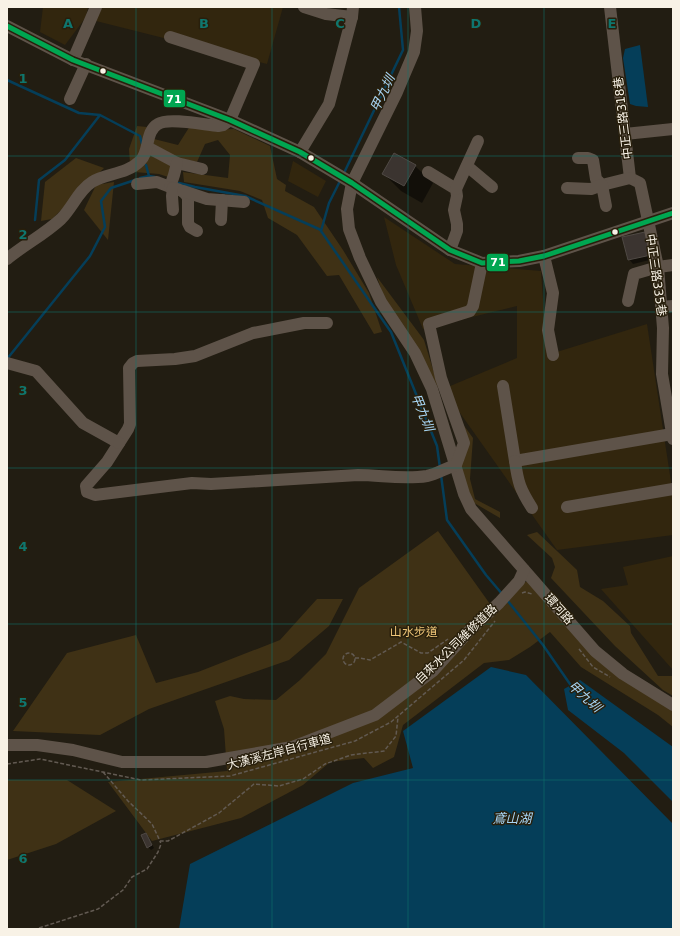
<svg xmlns="http://www.w3.org/2000/svg" width="680" height="936" font-family="'DejaVu Sans','Noto Sans TC',sans-serif">
<style>
.built{fill:#32260e}
.green{fill:#3f3115}
.water{fill:#053e59}
.shadow{fill:#0007}
.lines{fill:none;stroke-linecap:round;stroke-linejoin:round}
.stream{stroke:#053e59;stroke-width:2.5}
.building{fill:#3b3430;stroke:#4f4944}
.path{stroke:#625a52;stroke-width:1.5;stroke-dasharray:4 2;stroke-linecap:butt}
.minor{stroke:#5e5349;stroke-width:12}
.bus-1-casing{stroke:#281f0c;stroke-width:8}
.bus-1{stroke:#00a651;stroke-width:5}
.grid{fill:none;stroke:#0f766e;stroke-width:1;stroke-opacity:0.55}
.bus-dot{fill:#f8f2e6;stroke:#281f0c;stroke-width:1.5}
.labels{text-anchor:middle;stroke-width:3;stroke-linejoin:round;paint-order:stroke}
.street-label{font-size:12px;fill:#f8f2e6;stroke:#281f0c}
.park-label{font-size:12px;fill:#efc678;stroke:#281f0c}
.water-label{font-size:13px;font-style:italic;fill:#a7d5f4;stroke:#281f0c}
.grid-label{font-size:13px;text-anchor:middle;font-weight:bold;fill:#0f766e;stroke:#281f0c;stroke-width:3;stroke-linejoin:round;paint-order:stroke}
.line-badge{stroke:#281f0c;stroke-width:1.5}
.badge-label{font-size:11px;text-anchor:middle;font-weight:bold;fill:#fff}
</style>
<rect width="100%" height="100%" fill="#221d12"/>
<g class="built">
<polygon points="43,7 88,7 86,17 65,45 40,32"/>
<polygon points="100,7 283,7 267,64 96,21"/>
<polygon points="293,161 326,181 318,197 288,181"/>
<polygon points="384,217 455,264 541,271 547,355 647,324 673,495 673,535 557,550 443,389 517,358 517,306 423,329 396,265"/>
<polygon points="673,556 673,670 601,589 628,585 623,567"/>
</g>
<g class="green">
<polygon points="137,126 147,127 139,157 130,164 129,149"/>
<polygon points="190,126 212,130 234,129 270,146 277,179 286,185 285,191 314,207 343,250 369,293 382,332 374,334 339,275 327,276 297,235 268,218 262,200 240,191 184,182 183,172 228,178 230,155 218,140 205,144 197,162 179,158 153,147 154,139 178,145"/>
<polygon points="149,151 173,165 171,178 159,174 134,172"/>
<polygon points="76,158 104,168 52,219 41,221 45,182"/>
<polygon points="114,182 108,240 84,210 96,185"/>
<polygon points="377,277 424,340 439,389 407,334 385,300"/>
<polygon points="462,423 473,438 470,479 475,499 500,512 500,518 469,500 458,465"/>
<polygon points="438,531 495,611 521,584 528,581 599,662 673,708 673,727 658,715 581,667 550,632 530,647 509,660 484,663 403,725 394,757 373,768 364,758 330,762 303,785 241,818 152,841 108,782 227,771 224,729 215,701 230,696 244,699 276,700 300,680 326,654 359,588"/>
<polygon points="537,532 577,570 580,587 603,601 630,626 631,633 658,676 673,676 673,696 663,690 615,646 551,578 555,567 552,558 527,535"/>
<polygon points="317,599 343,599 329,626 289,660 149,709 100,735 13,731 67,653 136,635 156,683 198,672 280,640"/>
<polygon points="7,780 67,780 116,811 56,844 7,860"/>
</g>
<g class="water">
<polygon points="640,45 648,107 636,106 630,104 623,58 625,49"/>
<polygon points="491,667 526,675 673,824 673,929 179,929 190,864 353,783 413,768 403,731"/>
<polygon points="580,680 673,747 673,802 624,753 568,710 564,689"/>
</g>
<g class="shadow">
<polygon points="415,166 433,183 422,203 401,191 383,173"/>
<polygon points="649,237 654,259 633,264 629,259"/>
<polygon points="146,834 154,848 151,850 148,847"/>
</g>
<g class="lines">
<g class="stream">
<polyline points="7,80 79,113 100,115 140,136 142,144"/>
<polyline points="146,165 149,176"/>
<polyline points="344,173 403,50 399,7"/>
<polyline points="140,178 149,176 155,177"/>
<polyline points="341,179 329,203 321,231 391,332 437,446 440,468"/>
<polyline points="179,183 195,187 245,196 321,230"/>
<polyline points="35,220 39,180 65,160 100,115"/>
<polyline points="7,359 90,256 105,227 101,201 111,188 135,180"/>
<polyline points="441,475 447,520 486,575 503,595"/>
<polyline points="507,600 543,645 572,687"/>
</g>
</g>
<g class="building">
<polygon points="394,153 416,165 404,186 382,174"/>
<polygon points="645,232 651,255 628,260 622,237"/>
<polygon points="146,833 152,845 147,848 141,835"/>
</g>
<g class="lines">
<g class="path">
<polyline points="522,593 525,592 532,594"/>
<polyline points="579,649 593,667 610,677"/>
<circle cx="349" cy="659" r="6"/>
<polyline points="355,658 360,658 370,660 401,642 421,653 428,653 448,639"/>
<polyline points="7,764 40,759 141,780 230,776 355,741 391,722 464,660 495,621"/>
<polyline points="103,772 128,801 152,824 160,841 168,841 219,813 254,784 279,786 303,779 325,764 351,755 384,751 396,736 398,717"/>
<polyline points="39,928 98,909 123,890 132,877 147,869 158,852 161,844 160,841"/>
</g>
<g class="minor">
<polyline points="304,7 326,14 352,17"/>
<polyline points="415,7 417,31 414,52 397,92 352,183 347,209 349,229 360,258 381,302 415,353 432,389 464,494 471,509 595,651 623,674 673,705"/>
<polyline points="610,7 630,178 640,183 658,267 663,328 662,374 673,439"/>
<polyline points="7,26 73,60 230,120 300,152 352,183 450,250 482,263 519,261 544,256 673,213"/>
<polyline points="73,60 96,7"/>
<polyline points="70,99 86,64"/>
<polyline points="625,134 673,129"/>
<polyline points="147,147 177,163 202,169"/>
<polyline points="300,152 329,104 352,17 353,7"/>
<polyline points="578,158 588,158 593,160 596,179 602,185 630,178"/>
<polyline points="467,166 492,187"/>
<polyline points="428,172 456,189 457,196 454,210 457,224 457,231 450,250"/>
<polyline points="137,184 157,182 170,187 174,175 177,163"/>
<path d="M170,187c7,2 15,3 18,11v25l2,4 7,4"/>
<polyline points="173,188 172,196 173,210"/>
<polyline points="567,188 591,189 602,185 606,206"/>
<polyline points="456,189 478,141"/>
<polyline points="183,191 207,199 244,202"/>
<polyline points="221,220 222,200"/>
<polyline points="544,256 553,293 548,330 553,355"/>
<path d="M7,259c17,-14 38,-25 54,-40 11,-11 18,-29 31,-37 14,-9 34,-7 48,-21 10,-9 5,-30 18,-37 10,-7 48,1 60,2l5,-1 7,-5 24,-56 -84,-27"/>
<polyline points="628,301 634,274 658,267 673,265"/>
<polyline points="661,307 673,306"/>
<path d="M327,323h-23l-51,10 -58,23 -20,3 -38,2 -4,2 -4,5 1,56 -2,5 -21,33 -21,24 1,6 8,3 97,-12 19,1 147,-9c23,0 45,5 69,1 10,-2 19,-8 29,-11l8,-22 -23,-65 -12,-54 41,-13 3,-5 9,-43"/>
<polyline points="7,363 36,371 83,423 119,443"/>
<polyline points="503,386 515,461 672,434"/>
<path d="M515,461c3,22 5,28 17,47"/>
<polyline points="567,507 673,489"/>
<polyline points="7,745 37,745 73,750 122,762 206,762 292,747 375,715 433,671 470,630 499,603 519,581 524,570"/>
</g>
<g class="bus-1-casing">
<polyline id="bus-1" points="7,26 73,60 230,120 300,152 352,183 450,250 482,263 519,261 544,256 673,213"/>
</g>
<use href="#bus-1" class="bus-1"/>
</g>
<path class="grid" d="M136,7v922M272,7v922M408,7v922M544,7v922M7,156h666M7,312h666M7,468h666M7,624h666M7,780h666"/>
<g class="bus-dot">
<circle cx="103" cy="71" r="3.5"/>
<circle cx="311" cy="158" r="3.5"/>
<circle cx="615" cy="232" r="3.5"/>
</g>
<g class="labels">
<g class="street-label">
<text transform="translate(623 118) rotate(-97)" y="4">中正三路318巷</text>
<text transform="translate(656 275) rotate(82)" y="4">中正三路335巷</text>
<text transform="translate(559 609) rotate(48)" y="4">環河路</text>
<text transform="translate(456 644) rotate(-44)" y="4">自來水公司維修道路</text>
<text transform="translate(279 752) rotate(-15)" y="4">大漢溪左岸自行車道</text>
</g>
<g class="park-label">
<text x="414" y="636">山水步道</text>
</g>
<g class="water-label">
<text transform="translate(382 93) rotate(-64)" y="5">甲九圳</text>
<text transform="translate(423 412) rotate(68)" y="5">甲九圳</text>
<text transform="translate(585 696) rotate(42)" y="5">甲九圳</text>
<text x="512" y="823">鳶山湖</text>
</g>
</g>
<g class="grid-label">
<text x="68" y="28">A</text>
<text x="204" y="28">B</text>
<text x="340" y="28">C</text>
<text x="476" y="28">D</text>
<text x="612" y="28">E</text>
<text x="23" y="83">1</text>
<text x="23" y="239">2</text>
<text x="23" y="395">3</text>
<text x="23" y="551">4</text>
<text x="23" y="707">5</text>
<text x="23" y="863">6</text>
</g>
<g class="line-badge">
<rect x="163" y="89" width="23" height="19" rx="4" fill="#00a651"/>
<rect x="486" y="253" width="23" height="19" rx="4" fill="#00a651"/>
</g>
<g class="badge-label">
<text x="174" y="103">71</text>
<text x="498" y="266">71</text>
</g>
<rect width="680" height="936" fill="none" stroke="#f8f2e6" stroke-width="16"/>
</svg>
